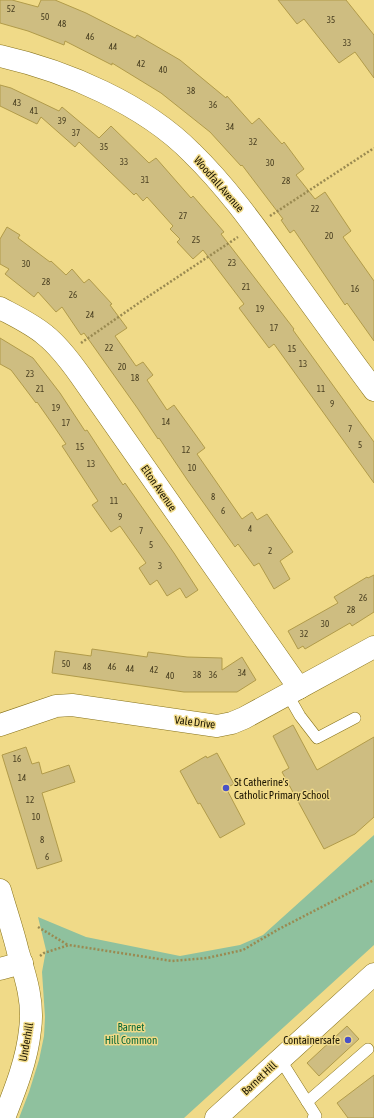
<svg xmlns="http://www.w3.org/2000/svg" width="374" height="1118" font-family="'Asap Condensed',sans-serif">
<style>
.green{fill:#8fc19e}
.building{fill:#cebd81;stroke:#b19b4a}
.lines{fill:none;stroke-linecap:round;stroke-linejoin:round}
.service-casing{stroke:#87721a;stroke-width:12}
.minor-casing{stroke:#87721a;stroke-width:23}
.tertiary-casing{stroke:#87721a;stroke-width:23}
.primary-casing{stroke:#87721a;stroke-width:23}
.path{stroke:#9a8a51;stroke-width:2.5;stroke-dasharray:2 2;stroke-linecap:butt}
.service{stroke:#fff;stroke-width:11}
.minor{stroke:#fff;stroke-width:22}
.tertiary{stroke:#fff;stroke-width:22}
.primary{stroke:#fff;stroke-width:22}
.poi-dot{fill:#4851c7;stroke:#f0da88;stroke-width:1.5}
.labels{text-anchor:middle;stroke-width:3;stroke-linejoin:round;paint-order:stroke}
.number-label{font-size:9px;fill:#483e20}
.street-label{font-size:11px;fill:#1b1400;stroke:#f0da88}
.poi-label{font-size:11px;fill:#1b1400;stroke:#f0da88;text-anchor:start}
.park-label{font-size:11px;fill:#076839;stroke:#f0da88}
</style>
<rect width="100%" height="100%" fill="#f0da88"/>
<polygon class="green" points="374,835 374,945 184,1118 19,1118 29,1092 39,1060 44,1036 45,1017 42,972 46,950 38,917 86,937 180,956 240,945 263,935"/>
<g class="building">
<polygon points="0,0 12,0 38,7 41,0 55,0 86,13 135,38 137,35 180,60 226,98 227,96 252,124 259,118 282,144 284,142 304,169 296,175 315,199 325,192 351,231 343,237 374,281 374,341 347,303 345,305 294,230 290,233 281,220 283,219 242,165 241,166 210,132 161,93 112,63 112,65 65,41 64,45 28,31 0,23"/>
<polygon points="278,0 346,0 374,35 374,78 355,52 339,63 304,19 297,24"/>
<polygon points="0,85 11,88 59,111 62,107 99,138 111,126 149,163 156,158 191,198 193,196 224,232 221,234 294,329 293,330 374,442 374,483 274,344 269,348 239,308 244,304 203,250 193,259 177,242 180,239 170,229 173,226 147,197 143,201 136,193 134,195 79,142 75,147 41,117 37,124 0,106"/>
<polygon points="7,227 20,235 18,238 50,262 51,261 66,275 72,269 84,283 89,279 112,304 110,305 127,328 115,336 136,366 143,362 153,375 147,380 167,410 174,405 195,434 205,448 197,454 242,519 252,512 257,520 267,514 293,552 280,561 290,579 274,589 259,563 254,566 238,544 235,547 188,481 159,438 158,439 138,409 84,333 81,335 62,307 56,312 38,292 34,297 5,274 9,269 0,264 0,239"/>
<polygon points="0,338 33,358 60,393 85,431 87,430 123,485 125,483 174,553 198,590 186,598 180,588 167,596 157,580 150,585 139,568 146,563 120,526 111,532 92,505 98,501 62,446 66,444 51,422 37,402 36,403 11,370 0,364"/>
<polygon points="374,575 374,612 352,626 350,623 305,649 303,646 298,649 288,631 338,603 334,597 367,577 368,578"/>
<polygon points="92,649 147,657 148,652 187,657 222,658 222,670 242,657 256,680 237,692 184,692 52,673 55,651 91,656"/>
<polygon points="293,725 317,770 374,737 374,817 355,834 324,849 282,772 289,768 273,736"/>
<polygon points="26,747 32,764 39,762 42,774 69,765 75,782 42,793 62,861 37,869 2,755"/>
<polygon points="217,753 234,784 226,788 245,824 220,838 200,803 198,804 180,771 206,756 207,758"/>
<polygon points="347,1026 359,1039 319,1076 307,1063"/>
<polygon points="374,1075 374,1118 348,1118 337,1103"/>
</g>
<g class="lines">
<g class="service-casing">
<g id="service">
<polyline points="288,695 300,716 317,738 355,718"/>
<polyline points="280,1059 316,1116 313,1118"/>
<polyline points="307,1102 368,1049"/>
</g>
</g>
<g class="minor-casing">
<g id="minor">
<path d="M0,56c66,15 144,48 192,97 35,34 64,75 93,115 30,41 59,82 89,122"/>
<path d="M0,308c15,8 32,16 45,27 14,11 25,26 35,40l219,313"/>
<polyline points="0,725 56,706 72,705 217,726 232,723 244,718 374,647"/>
</g>
</g>
<g class="tertiary-casing">
<g id="tertiary">
<path d="M0,890c6,21 13,41 18,62 8,26 16,51 12,78 -3,30 -15,60 -26,88"/>
<polyline points="0,969 22,963"/>
</g>
</g>
<g class="primary-casing">
<polyline id="primary" points="216,1118 374,974"/>
</g>
<g class="path">
<polyline points="270,216 374,148"/>
<polyline points="81,343 146,298 238,237"/>
<polyline points="38,927 68,945"/>
<polyline points="40,956 44,953 69,945 172,961 207,958 243,950 279,929 374,880"/>
</g>
<use href="#service" class="service"/>
<use href="#minor" class="minor"/>
<use href="#tertiary" class="tertiary"/>
<use href="#primary" class="primary"/>
</g>
<g class="poi-dot">
<circle cx="226" cy="788" r="4"/>
<circle cx="348" cy="1040" r="4"/>
</g>
<g class="labels">
<g class="number-label">
<text x="11" y="12">52</text>
<text x="45" y="20">50</text>
<text x="331" y="23">35</text>
<text x="62" y="27">48</text>
<text x="90" y="40">46</text>
<text x="347" y="46">33</text>
<text x="113" y="50">44</text>
<text x="141" y="67">42</text>
<text x="163" y="73">40</text>
<text x="191" y="94">38</text>
<text x="17" y="106">43</text>
<text x="213" y="108">36</text>
<text x="34" y="114">41</text>
<text x="62" y="124">39</text>
<text x="230" y="130">34</text>
<text x="76" y="136">37</text>
<text x="253" y="145">32</text>
<text x="104" y="150">35</text>
<text x="124" y="165">33</text>
<text x="270" y="166">30</text>
<text x="145" y="183">31</text>
<text x="286" y="184">28</text>
<text x="315" y="212">22</text>
<text x="183" y="219">27</text>
<text x="329" y="239">20</text>
<text x="196" y="243">25</text>
<text x="232" y="266">23</text>
<text x="26" y="267">30</text>
<text x="46" y="285">28</text>
<text x="246" y="290">21</text>
<text x="355" y="292">16</text>
<text x="73" y="298">26</text>
<text x="260" y="312">19</text>
<text x="90" y="318">24</text>
<text x="274" y="331">17</text>
<text x="109" y="351">22</text>
<text x="292" y="352">15</text>
<text x="303" y="367">13</text>
<text x="122" y="370">20</text>
<text x="30" y="377">23</text>
<text x="135" y="381">18</text>
<text x="40" y="392">21</text>
<text x="321" y="392">11</text>
<text x="332" y="407">9</text>
<text x="56" y="411">19</text>
<text x="166" y="425">14</text>
<text x="66" y="426">17</text>
<text x="350" y="432">7</text>
<text x="360" y="448">5</text>
<text x="80" y="450">15</text>
<text x="186" y="453">12</text>
<text x="91" y="467">13</text>
<text x="192" y="471">10</text>
<text x="213" y="500">8</text>
<text x="114" y="504">11</text>
<text x="223" y="514">6</text>
<text x="120" y="520">9</text>
<text x="250" y="532">4</text>
<text x="141" y="534">7</text>
<text x="151" y="548">5</text>
<text x="270" y="554">2</text>
<text x="160" y="569">3</text>
<text x="363" y="601">26</text>
<text x="351" y="613">28</text>
<text x="325" y="627">30</text>
<text x="304" y="637">32</text>
<text x="66" y="667">50</text>
<text x="87" y="670">48</text>
<text x="112" y="670">46</text>
<text x="130" y="672">44</text>
<text x="154" y="673">42</text>
<text x="242" y="676">34</text>
<text x="197" y="678">38</text>
<text x="213" y="678">36</text>
<text x="170" y="679">40</text>
<text x="17" y="762">16</text>
<text x="22" y="781">14</text>
<text x="30" y="803">12</text>
<text x="36" y="820">10</text>
<text x="42" y="843">8</text>
<text x="47" y="860">6</text>
</g>
<g class="street-label">
<text transform="translate(219 184) rotate(49)" y="4">Woodfall Avenue</text>
<text transform="translate(159 488) rotate(55)" y="4">Elton Avenue</text>
<text transform="translate(195 722) rotate(7)" y="4">Vale Drive</text>
<text transform="translate(26 1042) rotate(-80)" y="4">Underhill</text>
<text transform="translate(259 1078) rotate(-43)" y="4">Barnet Hill</text>
</g>
<g class="poi-label">
<text x="234" y="786">St Catherine's<tspan x="234" dy="13">Catholic Primary School</tspan></text>
<text x="340" y="1044" text-anchor="end">Containersafe</text>
</g>
<g class="park-label">
<text x="131" y="1031">Barnet<tspan x="131" dy="13">Hill Common</tspan></text>
</g>
</g>
</svg>
